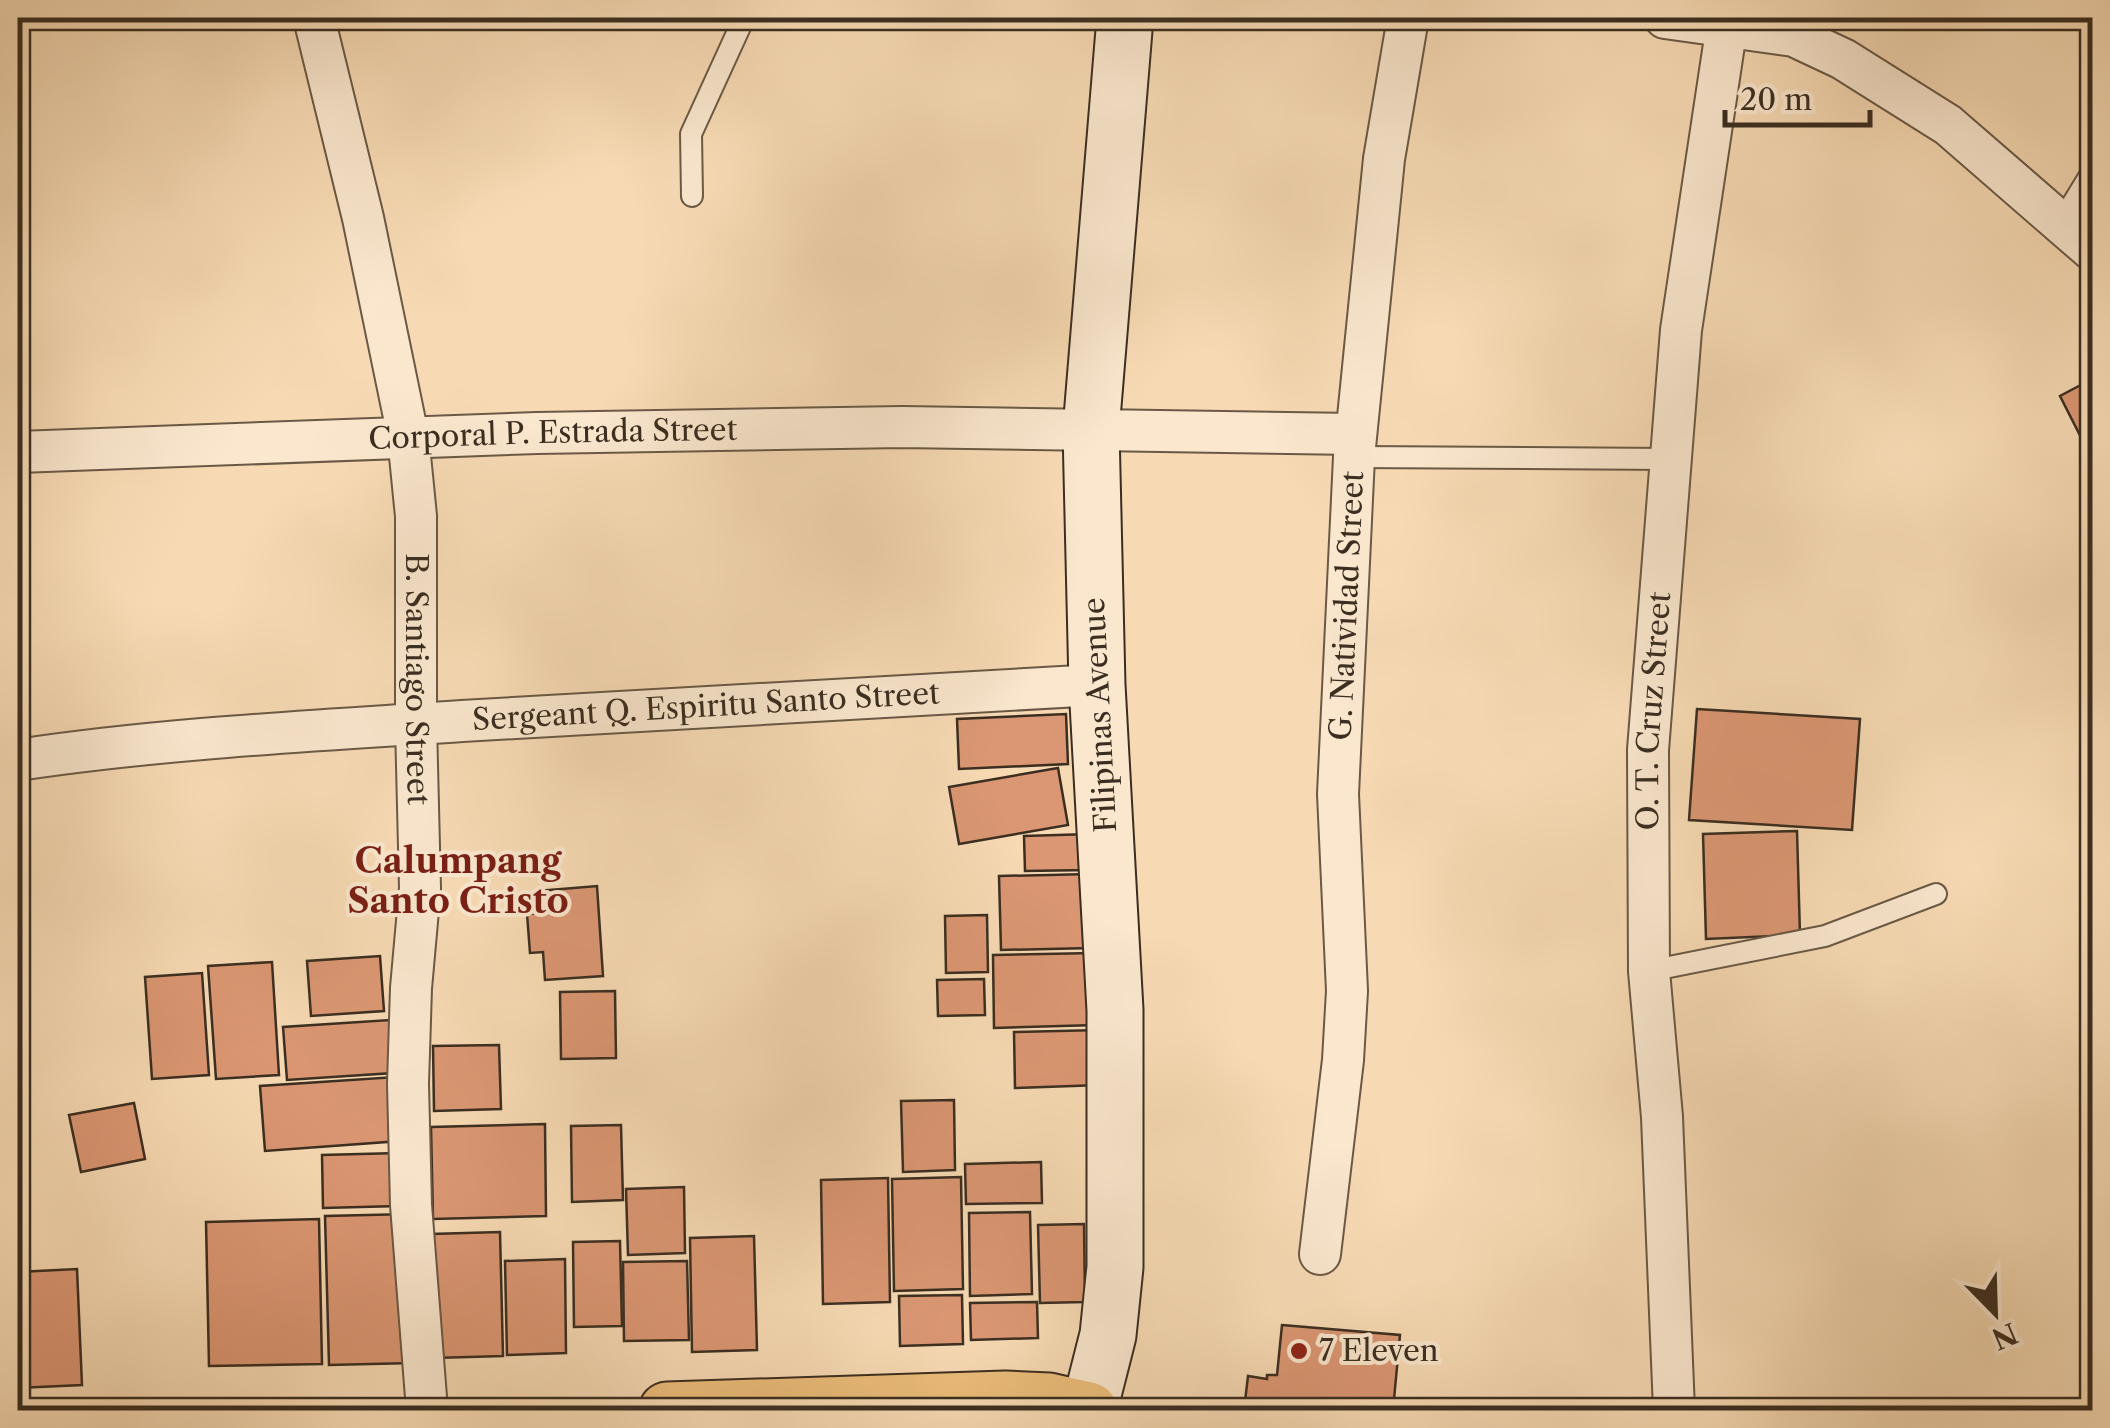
<svg xmlns="http://www.w3.org/2000/svg" width="2110" height="1428" font-family="'Libre Caslon Text',serif">
<style>
.building{fill:#db9773;stroke:#3b2e21;stroke-width:2.5}
.lines{fill:none;stroke-linecap:round;stroke-linejoin:round}
.lane-casing{stroke:#6a5946;stroke-width:24}
.street-casing{stroke:#6a5946;stroke-width:44}
.secondary-casing{stroke:#3b2e21;stroke-width:59}
.primary-casing{stroke:#3b2e21;stroke-width:59}
.lane{stroke:#fae7ce;stroke-width:20}
.street{stroke:#fae7ce;stroke-width:40}
.secondary{stroke:#fae7ce;stroke-width:55}
.primary{stroke:#ecbd7a;stroke-width:55}
.poi-dot{fill:#8f2418;stroke:#fae7ce;stroke-width:4}
.labels{text-anchor:middle;stroke-width:8;stroke-linejoin:round;paint-order:stroke}
.street-label{font-size:30px;fill:#3b2e21;stroke:#fae7ce}
.poi-label{font-size:30px;fill:#3b2e21;stroke:#fae7ce;text-anchor:start}
.quarter-label{font-size:35px;font-weight:bold;fill:#7a1f14;stroke:#fae7ce}
</style>
<rect width="100%" height="100%" fill="#f7dab4"/>
<filter id="stains"><feTurbulence type="fractalNoise" baseFrequency=".002" numOctaves="4"/><feColorMatrix values="0 0 0 0 .2 0 0 0 0 .09 0 0 0 0 .02 0 0 0 .5 -.17"/></filter>
<radialGradient id="worn" r=".72"><stop offset=".6" stop-color="#630" stop-opacity="0"/><stop offset="1" stop-color="#630" stop-opacity=".3"/></radialGradient>
<g class="building">
<polygon points="2092,379 2092,459 2060,396"/>
<polygon points="1697,709 1860,719 1852,830 1689,820"/>
<polygon points="1066,714 1068,764 959,769 957,719"/>
<polygon points="1058,768 1068,825 959,844 949,787"/>
<polygon points="1797,831 1800,935 1706,939 1703,834"/>
<polygon points="1090,834 1090,870 1025,871 1024,836"/>
<polygon points="1090,874 1091,948 1001,950 999,876"/>
<polygon points="597,886 603,976 545,980 543,952 530,953 527,914 539,913 538,891"/>
<polygon points="987,915 988,972 946,973 945,916"/>
<polygon points="1094,953 1096,1025 994,1028 993,955"/>
<polygon points="380,956 384,1011 311,1016 307,961"/>
<polygon points="272,962 279,1075 216,1079 208,966"/>
<polygon points="202,973 209,1075 152,1079 145,977"/>
<polygon points="984,979 985,1015 938,1016 937,980"/>
<polygon points="615,991 616,1058 561,1059 560,992"/>
<polygon points="390,1020 393,1073 287,1080 283,1027"/>
<polygon points="1100,1030 1100,1085 1015,1088 1014,1032"/>
<polygon points="499,1045 501,1109 434,1111 433,1046"/>
<polygon points="396,1077 400,1141 265,1151 260,1086"/>
<polygon points="954,1100 955,1170 903,1172 901,1101"/>
<polygon points="134,1103 145,1159 81,1172 69,1115"/>
<polygon points="545,1124 546,1216 433,1219 431,1127"/>
<polygon points="621,1125 623,1200 572,1202 571,1126"/>
<polygon points="398,1153 399,1206 323,1208 322,1155"/>
<polygon points="1041,1162 1042,1203 966,1204 965,1164"/>
<polygon points="961,1177 963,1289 894,1291 892,1179"/>
<polygon points="888,1178 890,1302 823,1304 821,1180"/>
<polygon points="684,1187 685,1253 628,1255 626,1189"/>
<polygon points="1030,1212 1032,1294 970,1296 969,1213"/>
<polygon points="411,1214 413,1363 329,1365 325,1216"/>
<polygon points="319,1219 322,1364 209,1366 206,1222"/>
<polygon points="1084,1224 1085,1302 1040,1303 1038,1225"/>
<polygon points="500,1232 503,1356 434,1358 431,1234"/>
<polygon points="754,1236 757,1350 692,1352 690,1238"/>
<polygon points="620,1241 622,1326 574,1327 573,1242"/>
<polygon points="565,1259 566,1353 507,1355 505,1261"/>
<polygon points="687,1261 689,1340 624,1341 623,1262"/>
<polygon points="77,1269 82,1385 18,1388 18,1272"/>
<polygon points="962,1295 963,1344 900,1346 899,1296"/>
<polygon points="1037,1302 1038,1338 971,1340 970,1303"/>
<polygon points="1282,1325 1400,1335 1393,1410 1244,1410 1248,1376 1267,1379 1267,1375 1277,1375"/>
</g>
<g class="lines">
<g class="lane-casing">
<g id="lane">
<polyline points="692,196 691,134 744,18"/>
<polyline points="2062,221 2092,172"/>
<polyline points="1354,457 1671,459"/>
<polyline points="1649,971 1825,936 1936,894"/>
</g>
</g>
<g class="street-casing">
<g id="street">
<path id="s1" d="M314,18l49,200 45,218 8,80v208l4,164 -9,100 -3,96 3,121 16,205"/>
<polyline points="1665,18 1794,36 1843,59 1948,125 2092,250"/>
<path id="s2" d="M18,452l519,-19 365,-6 454,7"/>
<path id="s3" d="M18,760c147,-22 296,-29 444,-39 212,-13 424,-25 635,-36"/>
<path id="s4" d="M1320,1254l23,-194 4,-69 -9,-197 16,-337 30,-298 24,-141"/>
<path id="s5" d="M1674,1410l-12,-293 -13,-146 -1,-221 33,-420 47,-312"/>
</g>
</g>
<g class="secondary-casing">
<polyline id="secondary" points="1089,1410 1108,1335 1115,1267 1115,1010 1097,685 1091,430 1125,18"/>
</g>
<g class="primary-casing">
<polyline id="primary" points="667,1410 1005,1399 1049,1401 1089,1410"/>
</g>
<use href="#lane" class="lane"/>
<use href="#street" class="street"/>
<use href="#secondary" class="secondary"/>
<use href="#primary" class="primary"/>
</g>
<circle class="poi-dot" cx="1299" cy="1351" r="10"/>
<g class="labels">
<g class="street-label">
<text dy="10" stroke="none"><textPath href="#s2" startOffset="535">Corporal P. Estrada Street</textPath></text>
<text dy="10" stroke="none"><textPath href="#s4" startOffset="650">G. Natividad Street</textPath></text>
<text dy="10" stroke="none"><textPath href="#s1" startOffset="672">B. Santiago Street</textPath></text>
<text dy="10" stroke="none"><textPath href="#s3" startOffset="690">Sergeant Q. Espiritu Santo Street</textPath></text>
<text dy="10" stroke="none"><textPath href="#s5" startOffset="700">O. T. Cruz Street</textPath></text>
<text transform="translate(1100 715) rotate(-93)" y="10">Filipinas Avenue</text>
</g>
<g class="poi-label">
<text x="1319" y="1361">7 Eleven</text>
</g>
<g class="quarter-label">
<text x="458" y="873">Calumpang<tspan x="458" dy="40">Santo Cristo</tspan></text>
</g>
</g>
<rect width="2110" height="1428" fill="none" stroke="#f7dab4" stroke-width="60"/>
<rect x="20" y="20" width="2070" height="1388" fill="none" stroke="#3b2e21" stroke-width="5"/>
<rect x="30" y="30" width="2050" height="1368" fill="none" stroke="#3b2e21" stroke-width="2.5"/>
<g transform="translate(1995 1313) rotate(157)" stroke="#fae7ce" stroke-width="8" paint-order="stroke">
<path d="M0-8L18 38L0 25L-18 38Z" fill="#3b2e21"/>
<text y="-15" font-size="28" font-weight="bold" text-anchor="middle" fill="#3b2e21">N</text>
</g>
<path d="M1725 110v15h145v-15" fill="none" stroke="#3b2e21" stroke-width="5"/>
<text x="1740" y="110" font-size="30" fill="#3b2e21" stroke="#fae7ce" stroke-width="8" paint-order="stroke">20 m</text>
<rect width="100%" height="100%" filter="url(#stains)"/>
<rect width="100%" height="100%" fill="url(#worn)"/>
</svg>
